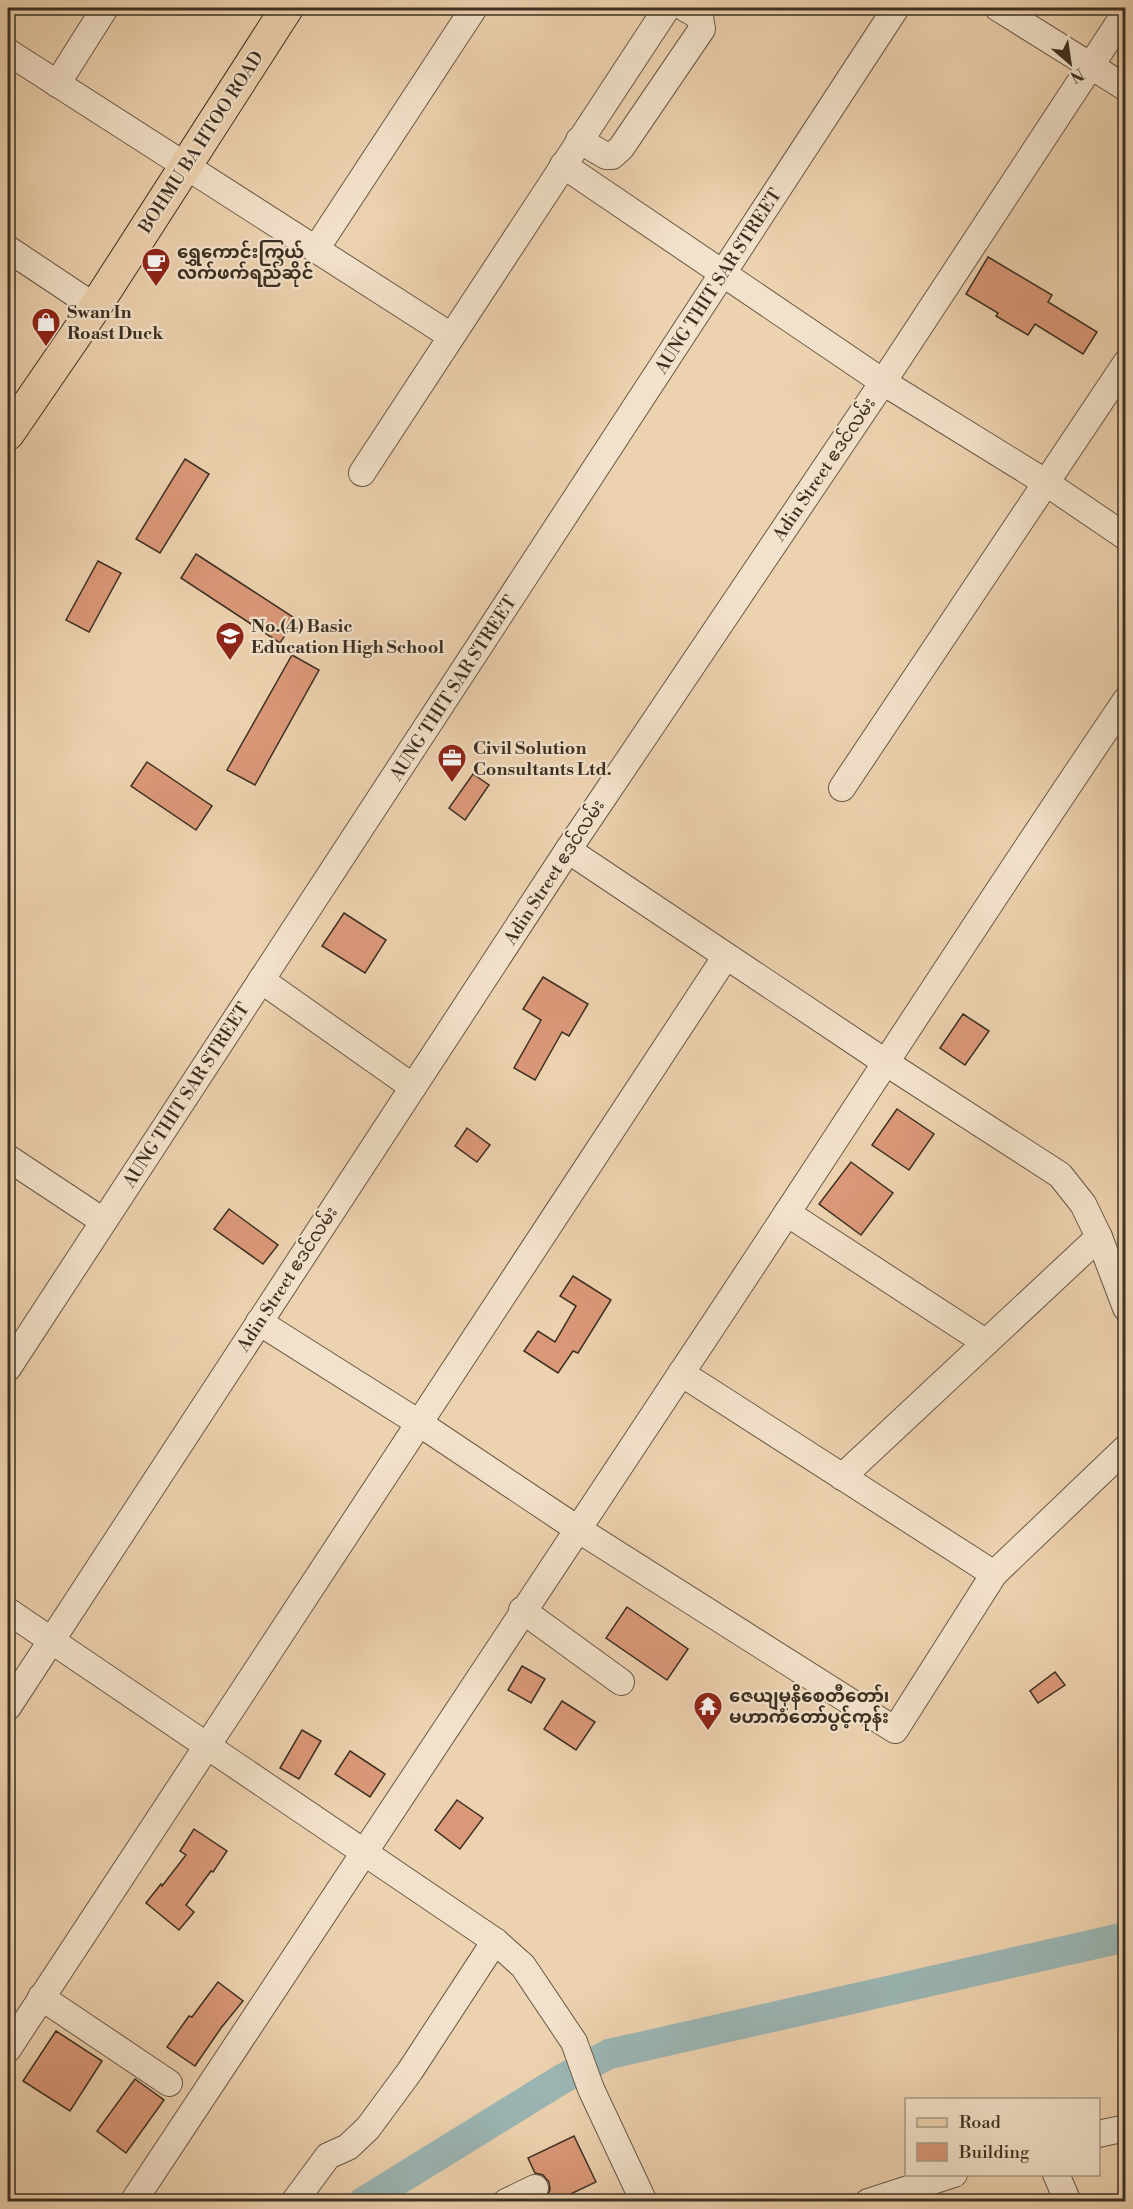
<svg xmlns="http://www.w3.org/2000/svg" width="1133" height="2209" font-family="'Libre Bodoni','Noto Sans Myanmar',serif">
<style>
.lines{fill:none;stroke-linecap:round;stroke-linejoin:round}
.river{stroke:#9bb6b4;stroke-width:30}
.building{fill:#db9878;stroke:#3c3022;stroke-width:1.5}
.minor-casing{stroke:#685845;stroke-width:28}
.major-casing{stroke:#3c3022;stroke-width:34}
.minor{stroke:#f3e2cb;stroke-width:26}
.major{stroke:#edd2af;stroke-width:32}
.labels{text-anchor:middle;stroke-width:4.5;stroke-linejoin:round;paint-order:stroke}
.street-label{font-size:18px;fill:#3c3022;stroke:#f3e2cb}
.poi-label{font-size:18px;font-weight:bold;fill:#3c3022;stroke:#f3e2cb;text-anchor:start}
</style>
<rect width="100%" height="100%" fill="#edd2af"/>
<filter id="stains"><feTurbulence type="fractalNoise" baseFrequency=".00333" numOctaves="4"/><feColorMatrix values="0 0 0 0 .2 0 0 0 0 .09 0 0 0 0 .02 0 0 0 .5 -.17"/></filter>
<radialGradient id="worn" r=".72"><stop offset=".6" stop-color="#630" stop-opacity="0"/><stop offset="1" stop-color="#630" stop-opacity=".3"/></radialGradient>
<g class="lines">
<polyline class="river" points="363,2202 562,2079 609,2054 1126,1937"/>
</g>
<g class="building">
<polygon points="988,257 1052,295 1048,302 1097,332 1083,354 1035,324 1028,335 996,316 998,313 966,294"/>
<polygon points="185,459 209,474 160,553 136,539"/>
<polygon points="196,554 296,619 280,643 181,578"/>
<polygon points="98,561 121,573 89,632 66,620"/>
<polygon points="292,655 319,670 255,785 227,770"/>
<polygon points="147,762 212,806 196,830 131,786"/>
<polygon points="473,774 489,785 465,820 449,808"/>
<polygon points="344,913 386,940 365,973 322,946"/>
<polygon points="543,977 588,1004 569,1036 562,1032 535,1080 514,1068 541,1020 523,1009"/>
<polygon points="963,1014 989,1031 965,1065 940,1048"/>
<polygon points="897,1109 934,1134 909,1170 872,1145"/>
<polygon points="467,1128 490,1145 477,1162 455,1146"/>
<polygon points="851,1162 893,1193 861,1235 819,1204"/>
<polygon points="229,1209 278,1245 263,1264 214,1229"/>
<polygon points="573,1276 611,1300 578,1353 573,1351 558,1373 524,1351 538,1331 555,1342 576,1306 560,1296"/>
<polygon points="627,1607 688,1649 667,1680 606,1638"/>
<polygon points="522,1666 545,1679 531,1703 508,1690"/>
<polygon points="1055,1672 1065,1685 1038,1703 1030,1691"/>
<polygon points="562,1701 595,1722 576,1750 544,1729"/>
<polygon points="302,1730 321,1741 299,1779 280,1768"/>
<polygon points="350,1751 385,1774 370,1797 335,1774"/>
<polygon points="457,1800 483,1818 460,1849 435,1830"/>
<polygon points="194,1829 227,1851 213,1872 211,1871 186,1905 194,1912 179,1930 146,1903 161,1884 162,1886 186,1855 180,1851"/>
<polygon points="218,1982 243,2001 221,2028 195,2066 167,2047 189,2016 192,2017"/>
<polygon points="56,2031 102,2061 70,2111 23,2081"/>
<polygon points="135,2079 164,2100 126,2153 97,2131"/>
<polygon points="574,2136 596,2182 554,2202 548,2202 546,2197 550,2190 549,2182 543,2175 535,2173 528,2158"/>
</g>
<g class="lines">
<g class="minor-casing">
<g id="minor">
<polyline points="998,8 1126,88"/>
<polyline points="8,52 451,336"/>
<polyline points="57,84 105,8"/>
<polyline points="579,140 606,156 612,156 621,148 702,29 700,17 685,8"/>
<polyline points="563,165 883,382 1045,482 1126,537"/>
<polyline points="8,249 95,307"/>
<polyline points="316,249 474,8"/>
<polyline points="362,473 667,8"/>
<polyline points="842,788 1126,363"/>
<polyline points="568,850 885,1062 1060,1175 1083,1204 1099,1237 1126,1308"/>
<polyline points="261,980 413,1087"/>
<polyline points="8,1158 103,1221"/>
<polyline points="787,1213 985,1342"/>
<polyline points="259,1322 419,1423 576,1528 895,1730 994,1574 1126,1448"/>
<polyline points="8,1368 896,8"/>
<polyline points="681,1373 994,1574"/>
<polyline points="842,1477 1099,1237"/>
<polyline points="522,1610 621,1682"/>
<polyline points="8,1611 495,1941 523,1966 574,2042 591,2089 644,2202"/>
<polyline points="8,1707 568,850 883,382 1126,12"/>
<polyline points="41,1997 169,2083"/>
<polyline points="8,2049 726,956"/>
<polyline points="1098,2134 1126,2128"/>
<polyline points="1056,2174 1068,2202"/>
<path d="M133,2202c181,-278 365,-554 549,-830 149,-223 293,-450 444,-672"/>
<polyline points="294,2202 328,2156 348,2147 368,2128 410,2071 495,1941"/>
<polyline points="506,2202 535,2188"/>
<polyline points="868,2202 954,2174"/>
</g>
</g>
<g class="major-casing">
<polyline id="major" points="8,434 95,307 287,8"/>
</g>
<use href="#minor" class="minor"/>
<use href="#major" class="major"/>
</g>
<defs>
<g id="cafe-pin" transform="scale(1.5)"><path d="M0 17L-7.5 6A9.5 9.5 0 1 1 7.5 6Z" fill="#8f2418" stroke="#f3e2cb"/><path d="M-5.5-4.5H6V0H3Q3 3.5 0 3.5H-2.5Q-5.5 3.5-5.5 0ZM3-3.2v2h1.7v-2ZM-6 4.5H4V6H-6Z" fill="#fff"/></g>
<g id="shop-pin" transform="scale(1.5)"><path d="M0 17L-7.5 6A9.5 9.5 0 1 1 7.5 6Z" fill="#8f2418" stroke="#f3e2cb"/><path d="M-5-2.5h2.3a2.7 3.5 0 0 1 5.4 0H5L5.5 6h-11ZM-1.5-2.5h3a1.5 2.3 0 0 0-3 0Z" fill="#fff"/></g>
<g id="school-pin" transform="scale(1.5)"><path d="M0 17L-7.5 6A9.5 9.5 0 1 1 7.5 6Z" fill="#8f2418" stroke="#f3e2cb"/><path d="M0-5L7-2L0 1L-7-2ZM-4 1L0 2.5L4 1V4Q0 6-4 4Z" fill="#fff"/></g>
<g id="office-pin" transform="scale(1.5)"><path d="M0 17L-7.5 6A9.5 9.5 0 1 1 7.5 6Z" fill="#8f2418" stroke="#f3e2cb"/><path d="M-6-3h4V-5.5h4V-3h4V5H-6ZM-1-4.5V-3h2v-1.5ZM-6 0V1H6V0Z" fill="#fff"/></g>
<g id="temple-pin" transform="scale(1.5)"><path d="M0 17L-7.5 6A9.5 9.5 0 1 1 7.5 6Z" fill="#8f2418" stroke="#f3e2cb"/><path d="M0-6L5-2H3V0L6.5 2.5H4V6H1.5V3h-3V6H-4V2.5H-6.5L-3 0V-2H-5Z" fill="#fff"/></g>
</defs>
<g fill-rule="evenodd">
<use href="#cafe-pin" x="156" y="262"/>
<use href="#shop-pin" x="46" y="322"/>
<use href="#school-pin" x="230" y="636"/>
<use href="#office-pin" x="452" y="758"/>
<use href="#temple-pin" x="708" y="1706"/>
</g>
<g class="labels">
<g class="street-label">
<text transform="translate(201 142) rotate(-57)" y="6">BOHMU BA HTOO ROAD</text>
<text transform="translate(718 281) rotate(-57)" y="6">AUNG THIT SAR STREET</text>
<text transform="translate(824 469) rotate(-56)" y="6">Adin Street ဧဒင်လမ်း</text>
<text transform="translate(453 688) rotate(-57)" y="6">AUNG THIT SAR STREET</text>
<text transform="translate(554 872) rotate(-57)" y="6">Adin Street ဧဒင်လမ်း</text>
<text transform="translate(186 1095) rotate(-57)" y="6">AUNG THIT SAR STREET</text>
<text transform="translate(287 1279) rotate(-57)" y="6">Adin Street ဧဒင်လမ်း</text>
</g>
<g class="poi-label">
<text x="177" y="258">ရွှေကောင်းကြွယ်<tspan x="177" dy="21">လက်ဖက်ရည်ဆိုင်</tspan></text>
<text x="67" y="318">Swan In<tspan x="67" dy="21">Roast Duck</tspan></text>
<text x="251" y="632">No.(4) Basic<tspan x="251" dy="21">Education High School</tspan></text>
<text x="473" y="754">Civil Solution<tspan x="473" dy="21">Consultants Ltd.</tspan></text>
<text x="729" y="1702">ဇေယျမုနိစေတီတော်၊<tspan x="729" dy="21">မဟာကံတော်ပွင့်ကုန်း</tspan></text>
</g>
</g>
<rect width="1133" height="2209" fill="none" stroke="#edd2af" stroke-width="30"/>
<rect x="9" y="9" width="1115" height="2191" fill="none" stroke="#3c3022" stroke-width="3"/>
<rect x="15" y="15" width="1103" height="2179" fill="none" stroke="#3c3022" stroke-width="1.5"/>
<rect x="905" y="2098" width="195" height="78" fill="#f3e2cb" stroke="#aa9b87" stroke-width="1.5"/>
<rect x="917" y="2118" width="30" height="9" fill="#edd2af" stroke="#aa9b87" stroke-width="1.5"/>
<text x="959" y="2128" font-size="18" fill="#3c3022">Road</text>
<rect x="917" y="2143" width="30" height="18" fill="#db9878" stroke="#aa9b87" stroke-width="1.5"/>
<text x="959" y="2158" font-size="18" fill="#3c3022">Building</text>
<g transform="translate(1070 63) rotate(151)" stroke="#f3e2cb" stroke-width="4.5" paint-order="stroke">
<path d="M0-4.5L10 22L0 15L-10 22Z" fill="#3c3022"/>
<text y="-9" font-size="16" font-weight="bold" text-anchor="middle" fill="#3c3022">N</text>
</g>
<rect width="100%" height="100%" filter="url(#stains)"/>
<rect width="100%" height="100%" fill="url(#worn)"/>
</svg>
